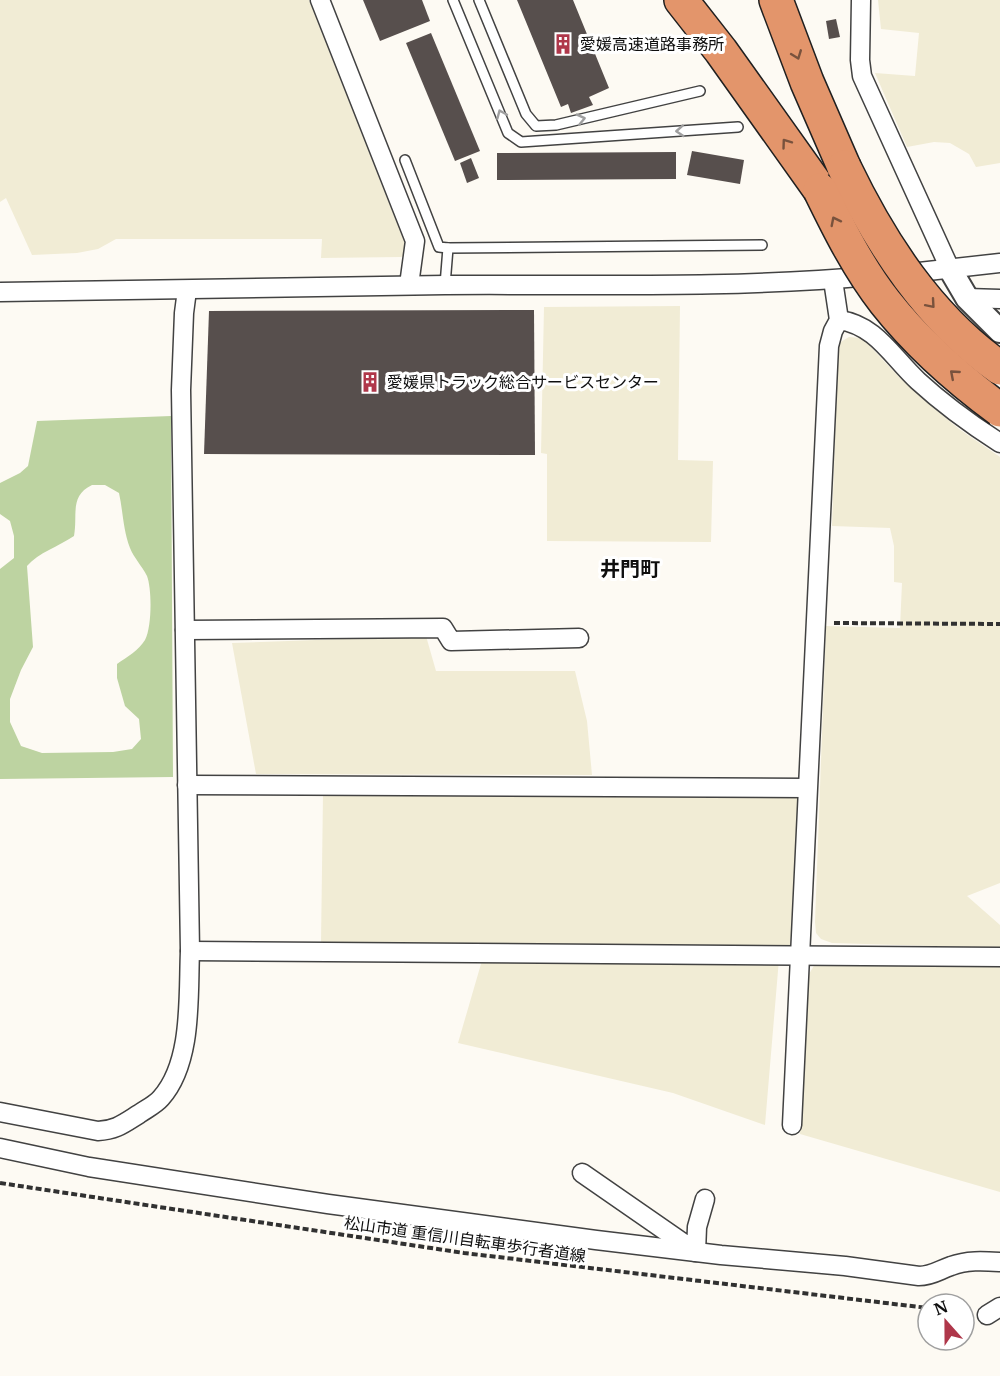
<svg xmlns="http://www.w3.org/2000/svg" width="1000" height="1376" font-family="Merriweather,'Noto Sans JP',serif">
<style>
.farmland{fill:#f1ecd5}
.forest{fill:#bdd3a1;fill-rule:evenodd}
.building{fill:#574f4d}
.lines{fill:none;stroke-linecap:round;stroke-linejoin:round}
.service-casing{stroke:#424242;stroke-width:12}
.minor-casing{stroke:#424242;stroke-width:21}
.tertiary-casing{stroke:#424242;stroke-width:26}
.motorway-casing{stroke:#202020;stroke-width:36}
.path{stroke:#313131;stroke-width:4;stroke-dasharray:6 3;stroke-linecap:butt}
.service{stroke:#fff;stroke-width:9}
.minor{stroke:#fff;stroke-width:18}
.tertiary{stroke:#fff;stroke-width:22}
.motorway{stroke:#e3956b;stroke-width:33}
.motorway-bridge-casing{stroke:#202020;stroke-width:36;stroke-linecap:butt}
.motorway-bridge{stroke:#e3956b;stroke-width:33}
.oneway{stroke:#79523d}
.oneway2{stroke:#9f9f9f}
.labels{text-anchor:middle;stroke-width:6;stroke-linejoin:round;paint-order:stroke}
.poi-label{font-size:16px;fill:#0f0f0f;stroke:#fff;text-anchor:start}
.street-label{font-size:16px;fill:#0f0f0f;stroke:#fff}
.quarter-label{font-size:20px;font-weight:bold;fill:#0f0f0f;stroke:#fff}
</style>
<rect width="100%" height="100%" fill="#fdfaf3"/>
<g class="farmland">
<polygon points="0,0 309,0 409,254 401,257 321,258 322,239 116,239 98,249 77,253 32,255 6,198 0,202"/>
<polygon points="878,0 1000,0 1000,163 976,167 969,154 950,143 934,142 907,147 875,73 915,76 919,33 881,29"/>
<polygon points="680,306 678,460 713,461 711,542 547,541 547,454 541,453 544,307"/>
<polygon points="849,337 861,338 866,342 899,377 923,399 959,429 1000,457 1000,883 967,896 1000,925 1000,948 832,943 821,939 816,933 815,922 826,626 900,628 902,583 894,582 894,546 890,528 832,526 838,347 839,343"/>
<polygon points="426,636 436,671 575,671 587,721 592,775 256,774 232,643"/>
<polygon points="323,794 798,797 791,946 321,943"/>
<polygon points="483,957 779,959 765,1125 673,1093 458,1043"/>
<polygon points="815,964 1000,964 1000,1192 800,1134 804,1030 809,974"/>
</g>
<path class="forest" d="M171,416l2,361 -173,2v-210l14,-11v-22l-4,-15 -10,-7v-31l20,-10 8,-7 9,-45zM92,485h13l14,8c4,18 4,37 11,55 4,10 12,18 17,28 5,13 5,51 -2,64 -6,10 -18,17 -28,24v14l8,28 14,13 2,20 -9,10 -19,3 -71,1 -21,-7 -11,-24v-23l11,-29 12,-23 -6,-81c12,-14 31,-19 47,-30 4,-21 -5,-40 18,-51z"/>
<g class="building">
<polygon points="363,0 422,0 430,21 380,41"/>
<polygon points="517,0 573,0 609,88 589,97 593,105 571,113 568,104 561,107"/>
<polygon points="836,19 840,37 829,39 826,21"/>
<polygon points="431,33 480,151 455,161 406,43"/>
<polygon points="692,151 744,160 740,184 687,175"/>
<polygon points="676,152 676,179 497,180 497,153"/>
<polygon points="471,158 479,178 467,183 460,163"/>
<polygon points="534,310 535,455 204,454 209,311"/>
</g>
<g class="lines">
<g class="service-casing">
<g id="service">
<polyline points="453,0 508,133 521,142 738,127"/>
<polyline points="479,0 526,114 536,126 556,125 700,91"/>
<polyline points="405,160 439,247 448,248"/>
<polyline points="445,285 448,248 762,245"/>
</g>
</g>
<g class="minor-casing">
<g id="minor">
<polyline points="320,0 415,241 409,285"/>
<polyline points="861,0 860,60 862,76 950,269"/>
<polyline points="901,274 1000,263"/>
<path d="M0,292c148,-1 296,-6 445,-7 142,-1 284,4 426,-9"/>
<polyline points="967,298 1000,299"/>
<path d="M839,320c37,5 53,37 79,61 25,23 54,44 82,62"/>
<polyline points="185,630 443,628 451,641 579,638"/>
<polyline points="187,785 807,788"/>
<polyline points="190,951 1000,957"/>
<path d="M0,1112l98,19c18,-1 25,-7 41,-17 7,-5 16,-9 22,-16 32,-36 27,-102 29,-147l-9,-561 3,-77 3,-23"/>
<polyline points="792,1125 829,346 833,331 839,320 833,280"/>
<path d="M0,1148l89,19 239,37 268,36 125,15 124,11 74,10c13,0 20,-6 32,-10 16,-6 32,-5 49,-4"/>
<polyline points="582,1173 696,1252 697,1227 705,1199"/>
<polyline points="987,1315 1000,1307"/>
</g>
</g>
<g class="tertiary-casing">
<polyline id="tertiary" points="950,269 967,298 1000,331"/>
</g>
<g class="motorway-casing">
<g id="motorway">
<polyline points="681,0 721,51 820,190"/>
<polyline points="776,0 807,82 844,167"/>
</g>
</g>
<g class="path">
<polyline points="834,623 1000,624"/>
<polyline points="0,1183 464,1253 928,1308"/>
</g>
<use href="#service" class="service"/>
<use href="#minor" class="minor"/>
<use href="#tertiary" class="tertiary"/>
<use href="#motorway" class="motorway"/>
<g class="motorway-bridge-casing">
<g id="motorway-bridge">
<path d="M844,167c37,77 85,151 156,201"/>
<path d="M820,190c19,39 39,79 65,112 33,42 73,77 115,108"/>
</g>
</g>
<use href="#motorway-bridge" class="motorway-bridge"/>
</g>
<defs><path id="oneway-chevron" d="M-2-3.5L2.5 0L-2 3.5" fill="none" stroke-width="1.6" stroke-linecap="round" stroke-linejoin="round" transform="scale(1.5)"/></defs>
<g class="oneway">
<use href="#oneway-chevron" transform="translate(797 55) rotate(69)"/>
<use href="#oneway-chevron" transform="translate(786 143) rotate(-126)"/>
<use href="#oneway-chevron" transform="translate(835 221) rotate(-117)"/>
<use href="#oneway-chevron" transform="translate(931 304) rotate(49)"/>
<use href="#oneway-chevron" transform="translate(954 374) rotate(-139)"/>
</g>
<g class="oneway2">
<use href="#oneway-chevron" transform="translate(501 114) rotate(-113)"/>
<use href="#oneway-chevron" transform="translate(581 119) rotate(-13)"/>
<use href="#oneway-chevron" transform="translate(680 131) rotate(176)"/>
</g>
<defs>
<g id="building-bare" transform="scale(1.62)"><path d="M-4-6H4V6H1V3H-1V6H-4ZM-2.5-4.3h1.7v1.8h-1.7ZM.8-4.3h1.7v1.8H.8ZM-2.5-1h1.7V.8h-1.7ZM.8-1h1.7V.8H.8Z" fill="#af374a" stroke="#fff" stroke-width="2.5" paint-order="stroke"/></g>
</defs>
<g fill-rule="evenodd">
<use href="#building-bare" x="563" y="44"/>
<use href="#building-bare" x="370" y="382"/>
</g>
<g class="labels">
<g class="poi-label">
<text x="580" y="50">愛媛高速道路事務所</text>
<text x="387" y="388">愛媛県トラック総合サービスセンター</text>
</g>
<g class="street-label">
<text transform="translate(465 1239) rotate(8)" y="6">松山市道 重信川自転車歩行者道線</text>
</g>
<g class="quarter-label">
<text x="630" y="576">井門町</text>
</g>
</g>
<g transform="translate(946 1322) rotate(339)"><circle r="28" fill="#ffffff" stroke="#9f9f9f" stroke-width="1.5"/>
<path d="M0-4.5L10 22L0 15L-10 22Z" fill="#af374a"/>
<text y="-9" font-size="16" font-weight="bold" text-anchor="middle" fill="#0f0f0f">N</text>
</g>
</svg>
